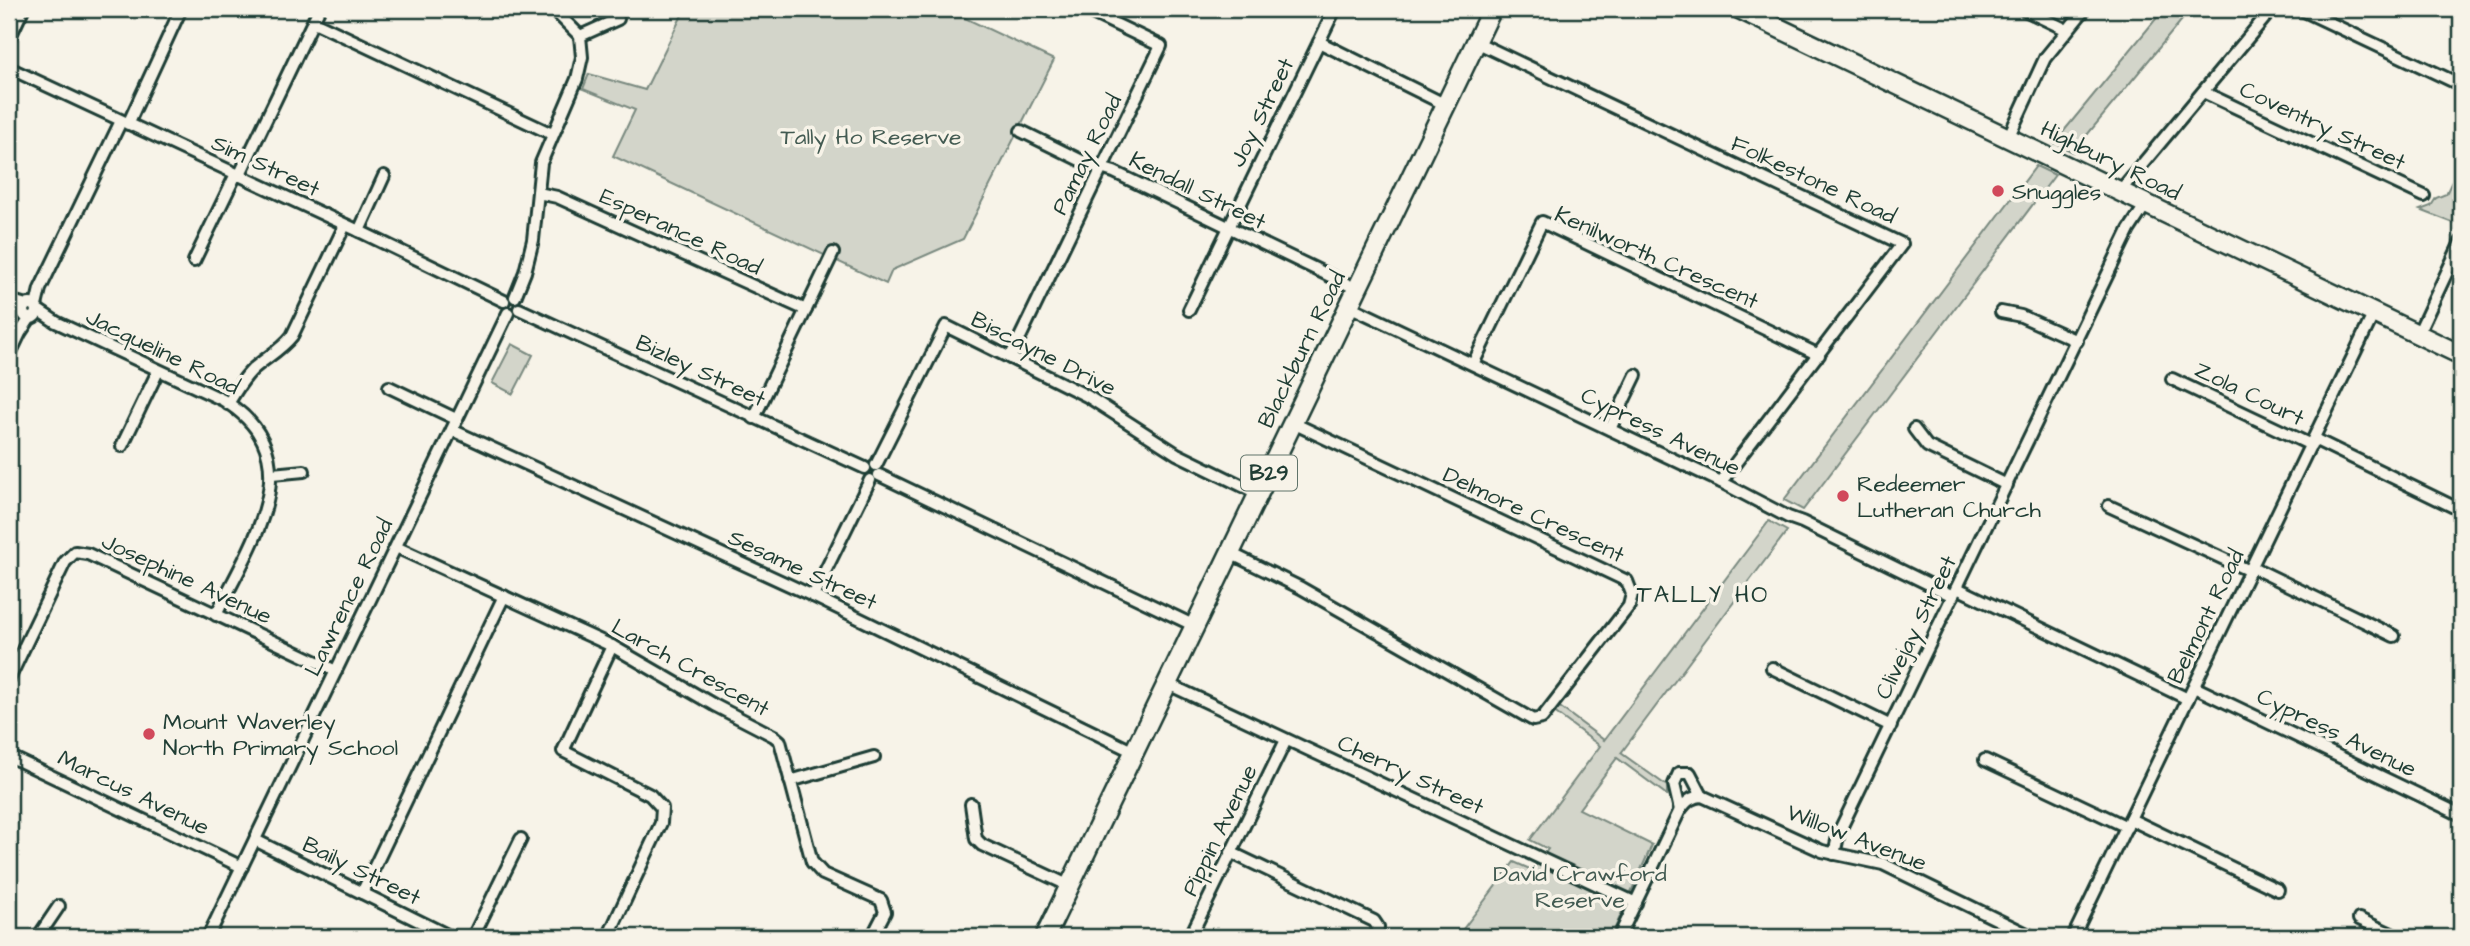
<svg xmlns="http://www.w3.org/2000/svg" width="2470" height="946" font-family="'Architects Daughter',sans-serif">
<style>
.green{fill:#d3d5ca;stroke:#79897f;stroke-width:2}
.lines{fill:none;stroke-linecap:round;stroke-linejoin:round}
.minor-casing{stroke:#1f3d34;stroke-width:16}
.primary-casing{stroke:#1f3d34;stroke-width:23}
.minor{stroke:#f7f3e8;stroke-width:10}
.primary{stroke:#f7f3e8;stroke-width:18}
.poi-dot{fill:#d1495b;stroke:#f7f3e8;stroke-width:2.5}
.labels{text-anchor:middle;stroke-width:7;stroke-linejoin:round;paint-order:stroke}
.shield{fill:#f7f3e8;stroke:#60746a;stroke-width:2}
.shield-label{font-size:21px;font-weight:bold;fill:#1f3d34}
.street-label{font-size:23px;fill:#1f3d34;stroke:#f7f3e8}
.park-label{font-size:23px;fill:#435b52;stroke:#f7f3e8}
.poi-label{font-size:23px;fill:#1f3d34;stroke:#f7f3e8;text-anchor:start}
.neighbourhood-label{font-size:24px;letter-spacing:2px;fill:#1f3d34;stroke:#f7f3e8}
</style>
<rect width="100%" height="100%" fill="#f7f3e8"/>
<filter id="ink" filterUnits="userSpaceOnUse"><feTurbulence type="fractalNoise" baseFrequency=".0143" numOctaves="2"/><feDisplacementMap in="SourceGraphic" scale="14" xChannelSelector="R" yChannelSelector="G"/><feConvolveMatrix kernelMatrix="1 2 1 2 8 2 1 2 1" color-interpolation-filters="sRGB"/></filter>
<g filter="url(#ink)">
<g class="green">
<polygon points="685,9 946,9 1054,60 963,239 892,270 886,284 613,156 635,110 583,89 589,74 645,90"/>
<polygon points="2164,9 2191,9 2073,152 2054,143"/>
<polygon points="2461,162 2459,225 2420,210 2431,206 2436,198 2446,194"/>
<polygon points="2036,166 2055,175 1803,510 1784,500"/>
<polygon points="512,344 533,355 513,394 492,383"/>
<polygon points="1769,521 1787,531 1621,753 1667,786 1667,795 1617,758 1579,809 1652,845 1611,937 1457,937 1514,862 1532,870 1548,849 1530,840 1600,746 1553,711 1557,705 1604,740"/>
</g>
<g class="lines">
<g class="minor-casing">
<g id="minor">
<polyline points="553,9 580,36"/>
<polyline points="2023,9 2067,30"/>
<polyline points="2300,9 2461,85"/>
<polyline points="314,22 552,134"/>
<polyline points="580,36 618,19"/>
<polyline points="9,39 23,9"/>
<polyline points="1319,42 1446,105"/>
<polyline points="1476,42 1902,244 1721,482"/>
<polyline points="9,68 359,231 504,301"/>
<polyline points="2203,92 2424,196"/>
<polyline points="128,124 181,9"/>
<polyline points="1021,131 1088,164 1114,172 1357,289"/>
<polyline points="2008,138 2045,58 2085,9"/>
<polyline points="239,176 319,9"/>
<polyline points="2120,191 2272,9"/>
<polyline points="538,193 557,197 806,310"/>
<polyline points="359,231 384,176"/>
<polyline points="194,261 236,174"/>
<polyline points="515,297 525,272 533,240 541,163 577,79 582,57 580,36"/>
<polyline points="9,300 26,305"/>
<circle cx="30" cy="311" r="7"/>
<polyline points="36,306 40,289 121,121"/>
<polyline points="1349,306 1721,482 1788,517 1802,522 1953,596"/>
<polyline points="519,309 865,468"/>
<path d="M38,310l18,12 167,78c92,56 27,145 -7,215"/>
<polyline points="1189,310 1335,9"/>
<polyline points="2001,312 2021,316 2077,341"/>
<polyline points="2418,334 2461,242"/>
<polyline points="9,356 20,333 30,318"/>
<polyline points="1010,358 1161,46 1084,9"/>
<polyline points="1473,364 1542,222 1819,355"/>
<polyline points="2172,379 2311,445"/>
<polyline points="389,387 456,419"/>
<path d="M228,404c7,-12 14,-24 24,-34 13,-12 28,-19 40,-34l53,-111"/>
<polyline points="754,418 833,253"/>
<polyline points="1610,429 1636,375"/>
<polyline points="1914,429 1927,446 2007,485"/>
<polyline points="452,430 813,596 1134,752"/>
<polyline points="2314,439 2456,508"/>
<polyline points="122,446 158,371"/>
<polyline points="876,465 946,326 1087,396 1177,454 1259,494"/>
<polyline points="272,474 304,471"/>
<polyline points="879,475 1195,626"/>
<polyline points="2109,506 2250,571"/>
<polyline points="396,547 612,646 714,705 774,736 780,741 812,862 823,874 881,900 885,912 872,937"/>
<polyline points="1230,553 1301,588 1533,720 1542,718 1629,606 1632,594 1627,581 1293,423"/>
<polyline points="2252,567 2394,636"/>
<polyline points="1957,588 2188,699"/>
<polyline points="813,596 870,480"/>
<polyline points="1772,668 1891,726"/>
<polyline points="9,679 65,562 75,552 88,554 336,671"/>
<polyline points="1168,684 1636,903"/>
<polyline points="2194,687 2461,815"/>
<polyline points="9,756 242,867"/>
<polyline points="1985,760 2127,827"/>
<polyline points="790,781 874,757"/>
<polyline points="1702,796 1822,851 1883,864 2033,937"/>
<polyline points="971,804 976,839 982,845 1070,886"/>
<polyline points="1680,810 1674,784 1679,773 1690,773 1702,796"/>
<polyline points="2130,819 2278,890"/>
<polyline points="255,840 451,937"/>
<polyline points="1232,853 1374,921 1378,927 1376,937"/>
<polyline points="1834,854 1839,832 2129,230 2146,204"/>
<polyline points="362,893 504,596"/>
<polyline points="2359,919 2398,937"/>
<polyline points="38,937 59,906"/>
<polyline points="208,937 508,313"/>
<polyline points="473,937 521,839"/>
<polyline points="608,937 661,823 662,808 650,795 563,751 612,646"/>
<polyline points="1190,937 1286,740"/>
<path d="M1619,937l61,-127c7,-9 11,-13 22,-14"/>
<polyline points="1998,937 2005,924"/>
<polyline points="2073,937 2374,313"/>
</g>
</g>
<g class="primary-casing">
<g id="primary">
<polyline points="1739,9 2461,355"/>
<polyline points="1045,937 1492,9"/>
</g>
</g>
<use href="#minor" class="minor"/>
<use href="#primary" class="primary"/>
</g>
</g>
<g class="poi-dot">
<circle cx="1998" cy="191" r="7"/>
<circle cx="1843" cy="496" r="7"/>
<circle cx="149" cy="734" r="7"/>
</g>
<g class="labels">
<rect class="shield" x="1241" y="455.5" width="56" height="35" rx="5"/>
<g class="shield-label">
<text x="1269" y="480">B29</text>
</g>
<g class="street-label">
<text transform="translate(1261 112) rotate(-64)" y="8">Joy Street</text>
<text transform="translate(2323 125) rotate(25)" y="8">Coventry Street</text>
<text transform="translate(1086 154) rotate(-64)" y="8">Pamay Road</text>
<text transform="translate(2111 160) rotate(26)" y="8">Highbury Road</text>
<text transform="translate(266 165) rotate(25)" y="8">Sim Street</text>
<text transform="translate(1814 179) rotate(25)" y="8">Folkestone Road</text>
<text transform="translate(1198 190) rotate(26)" y="8">Kendall Street</text>
<text transform="translate(681 231) rotate(25)" y="8">Esperance Road</text>
<text transform="translate(1657 257) rotate(24)" y="8">Kenilworth Crescent</text>
<text transform="translate(1301 349) rotate(-64)" y="8">Blackburn Road</text>
<text transform="translate(163 351) rotate(26)" y="8">Jacqueline Road</text>
<text transform="translate(1044 353) rotate(27)" y="8">Biscayne Drive</text>
<text transform="translate(701 370) rotate(25)" y="8">Bizley Street</text>
<text transform="translate(2250 393) rotate(26)" y="8">Zola Court</text>
<text transform="translate(1661 431) rotate(26)" y="8">Cypress Avenue</text>
<text transform="translate(1534 514) rotate(25)" y="8">Delmore Crescent</text>
<text transform="translate(803 569) rotate(25)" y="8">Sesame Street</text>
<text transform="translate(187 578) rotate(25)" y="8">Josephine Avenue</text>
<text transform="translate(348 597) rotate(-64)" y="8">Lawrence Road</text>
<text transform="translate(2205 616) rotate(-64)" y="8">Belmont Road</text>
<text transform="translate(1915 627) rotate(-64)" y="8">Clivejay Street</text>
<text transform="translate(691 667) rotate(29)" y="8">Larch Crescent</text>
<text transform="translate(2337 732) rotate(26)" y="8">Cypress Avenue</text>
<text transform="translate(1411 774) rotate(25)" y="8">Cherry Street</text>
<text transform="translate(134 792) rotate(26)" y="8">Marcus Avenue</text>
<text transform="translate(1219 830) rotate(-64)" y="8">Pippin Avenue</text>
<text transform="translate(1857 837) rotate(21)" y="8">Willow Avenue</text>
<text transform="translate(362 870) rotate(26)" y="8">Baily Street</text>
</g>
<g class="park-label">
<text x="871" y="144">Tally Ho Reserve</text>
<text x="1580" y="881">David Crawford<tspan x="1580" dy="26">Reserve</tspan></text>
</g>
<g class="poi-label">
<text x="2012" y="199">Snuggles</text>
<text x="1857" y="491">Redeemer<tspan x="1857" dy="26">Lutheran Church</tspan></text>
<text x="163" y="729">Mount Waverley<tspan x="163" dy="26">North Primary School</tspan></text>
</g>
<g class="neighbourhood-label">
<text x="1703" y="602">TALLY HO</text>
</g>
</g>
<rect width="2470" height="946" fill="none" stroke="#f7f3e8" stroke-width="35"/>
<rect x="18" y="18" width="2435" height="911" fill="none" stroke="#1f3d34" stroke-width="2.5" filter="url(#ink)"/>
</svg>
